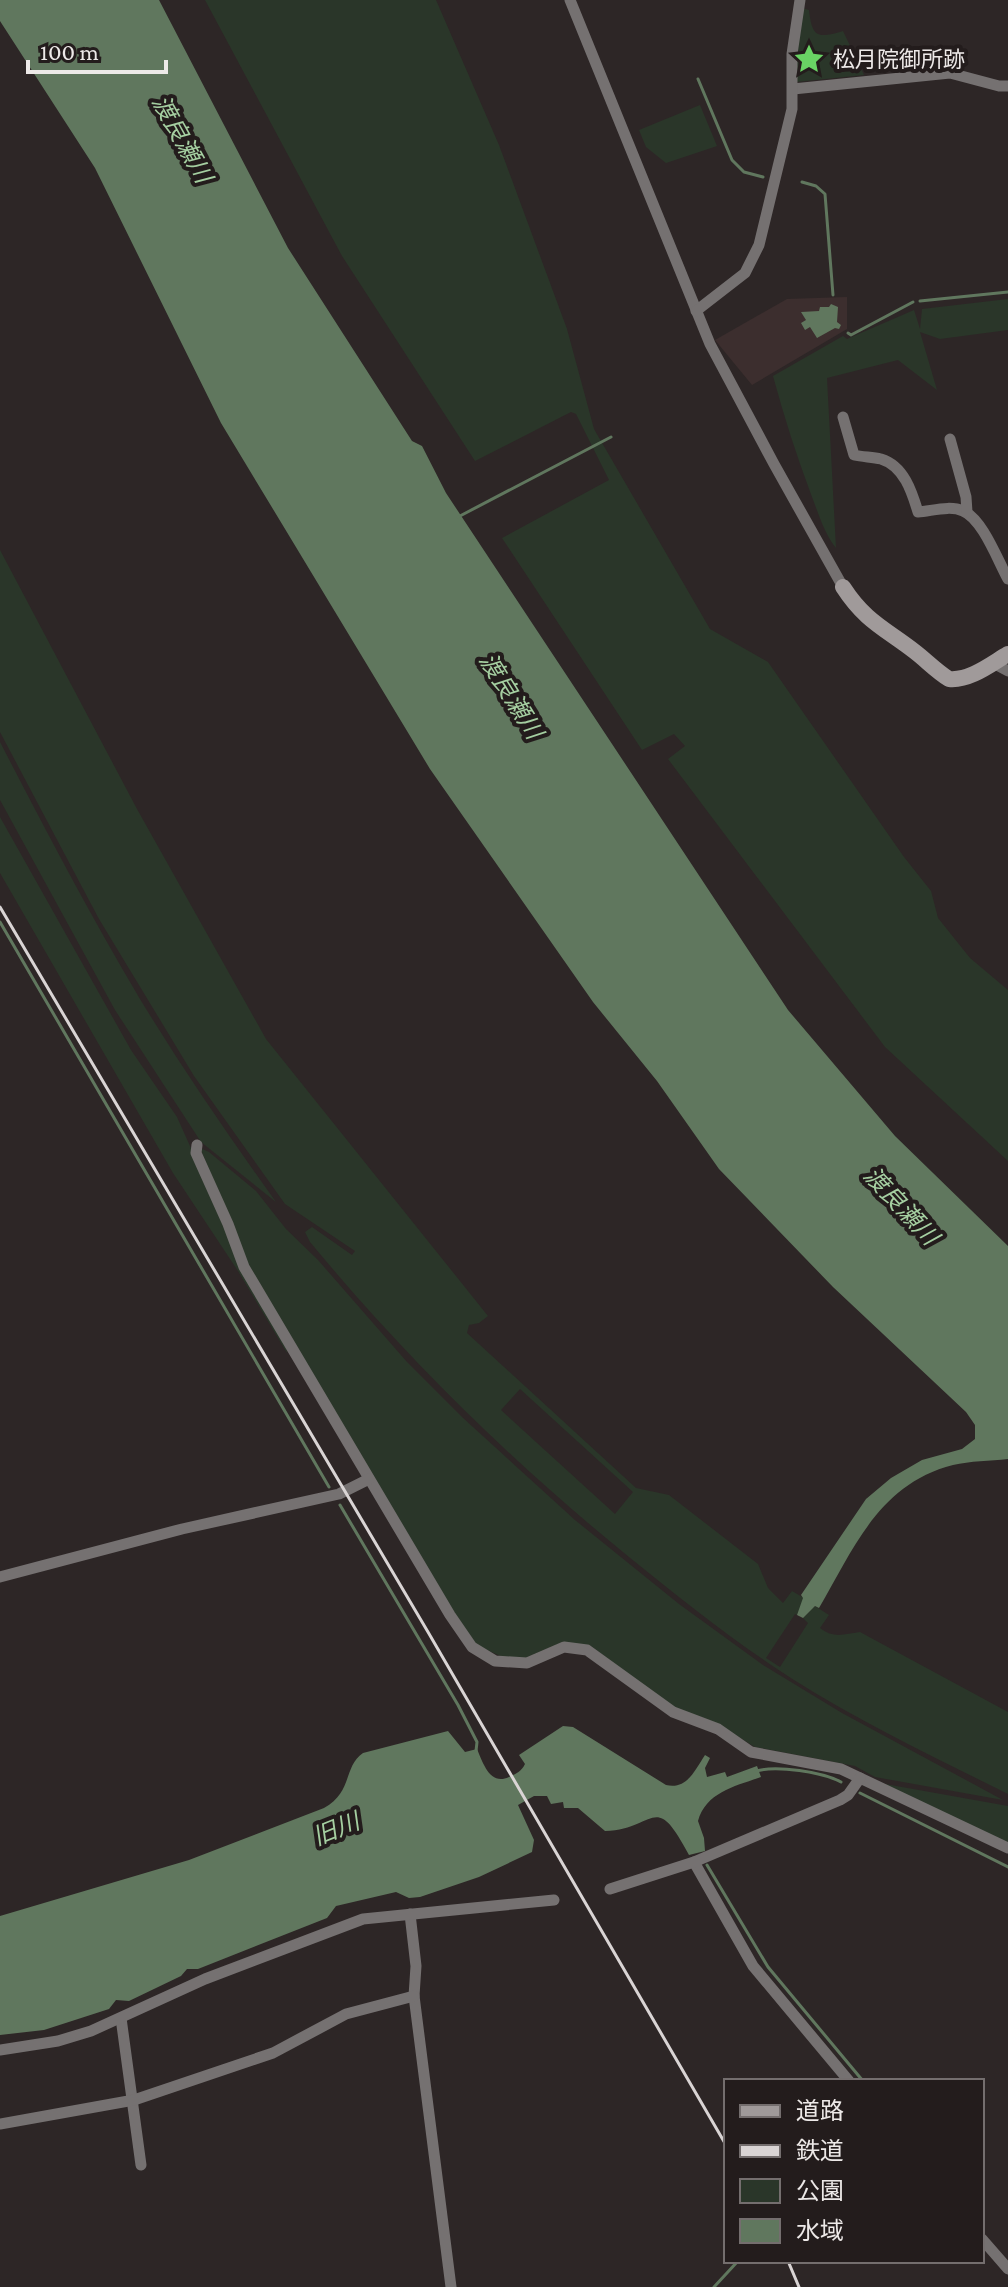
<svg xmlns="http://www.w3.org/2000/svg" width="1008" height="2287" font-family="'Crimson Pro','Noto Sans JP',serif">
<style>
.built{fill:#3c2e2e}
.green{fill:#2a3629;fill-rule:evenodd}
.water{fill:#60775e}
.lines{fill:none;stroke-linecap:round;stroke-linejoin:round}
.stream{stroke:#60775e;stroke-width:3}
.street{stroke:#757171;stroke-width:11}
.secondary{stroke:#a09a9a;stroke-width:16}
.rail{stroke:#d9d4d4;stroke-width:3}
.labels{text-anchor:middle;stroke-width:8;stroke-linejoin:round;paint-order:stroke}
.poi-label{font-size:22px;fill:#ede9e8;stroke:#231c1c;text-anchor:start}
.water-label{font-size:24px;font-style:italic;fill:#a5cfa1;stroke:#231c1c}
</style>
<rect width="100%" height="100%" fill="#2d2626"/>
<polygon class="built" points="847,297 847,329 752,385 715,340 787,299"/>
<g class="green">
<polygon points="205,0 436,0 499,145 567,329 594,429 710,629 768,662 904,857 931,891 938,918 970,958 1008,990 1008,1161 885,1047 668,759 685,746 674,734 642,750 502,538 609,480 576,414 571,412 475,461 342,256"/>
<path d="M802,8l7,2c3,27 8,29 34,21l21,44 -68,7 -1,-27z"/>
<polygon points="700,105 717,146 666,163 646,147 639,130"/>
<path d="M1008,299v31l-68,9 -20,-7 17,58 -39,-30 -71,18 9,170c-12,-15 -17,-33 -24,-51 -15,-40 -28,-80 -39,-121l70,-40 4,3 67,-29 6,19 2,-20z"/>
<path d="M0,550l137,259 129,230 222,277 -9,7 -10,2 -2,8 169,155 33,7 89,69 10,24 15,15 9,-12 12,7 -7,17 -2,-1 -29,44 14,9 28,-44 -5,-5 12,-12 14,9 -9,13c14,11 24,6 40,4l148,80v82c-72,-36 -146,-71 -214,-114 -58,-37 -112,-80 -165,-123 -117,-95 -223,-199 -319,-315l-5,-10 7,-5 40,28 3,-4 -70,-47 -91,-128 -95,-157 -99,-187zM520,1389l113,103 -18,22 -114,-104z"/>
<path d="M0,742c45,87 90,173 140,257 42,69 88,136 136,203l-75,-60 -86,-132 -115,-210z"/>
<polygon points="0,817 131,1050 177,1117 224,1222 286,1346 287,1353 238,1271 173,1173 0,873"/>
<polygon points="200,1148 209,1152 256,1191 286,1229 318,1260 407,1362 462,1417 575,1520 679,1604 763,1665 842,1713 1003,1800 875,1777 855,1766 755,1747 722,1727 667,1704 591,1646 563,1642 523,1659 503,1657 478,1646 461,1626 252,1274"/>
<polygon points="874,1782 1008,1806 1008,1846"/>
</g>
<g class="water">
<path d="M0,0h159l129,248 124,193 10,5 24,47 342,517 107,126 113,110v213c-18,2 -38,2 -55,6 -74,19 -99,83 -134,143l-4,-2 -12,12 -6,-3 6,-17 -2,-3 65,-96 25,-21 31,-18 40,-11 13,-10v-14l-9,-13 -133,-125 -114,-118 -62,-88 -64,-79 -163,-233 -209,-346 -126,-255 -95,-147z"/>
<polygon points="831,304 838,307 837,322 841,325 839,329 835,328 817,338 810,327 805,330 801,323 806,320 801,312 819,311 820,307 829,307"/>
<path d="M563,1726l10,1 93,58c21,5 29,-15 39,-30l5,3 -5,10 2,9 18,-5 2,5 30,-11 4,11c-25,9 -55,15 -63,44l6,17 1,13 -16,4c-35,-66 -32,-26 -84,-24l-27,-23h-14l-1,-6 -12,2 -4,-8h-13l-16,9 16,35 -2,12 -53,25 -59,20 -11,1 -13,-6 -60,14 -9,12 -129,51h-11l-6,7 -52,25 -13,-1 -7,9 -65,21 -44,5v-119l189,-56 135,-52c29,-16 19,-41 39,-55l85,-22 17,21 12,-3c6,14 13,37 32,28 8,-4 12,-5 16,-13l-6,-9z"/>
</g>
<g class="lines">
<g class="stream">
<polyline points="698,79 732,160 744,172 763,177"/>
<polyline points="802,182 816,186 825,194 833,295"/>
<polyline points="920,301 1008,292"/>
<polyline points="848,333 851,335 913,302"/>
<polyline points="458,517 611,437"/>
<polyline points="0,922 329,1487"/>
<polyline points="340,1505 458,1705 477,1742 476,1751"/>
<path d="M756,1771c21,-6 66,1 85,11"/>
<polyline points="860,1793 1008,1867"/>
<polyline points="707,1865 768,1967 863,2081"/>
<polyline points="714,2287 738,2261"/>
</g>
<g class="street">
<polyline points="570,0 710,344 774,464 843,587"/>
<polyline points="793,89 950,73 999,86 1008,86"/>
<polyline points="696,311 745,273 759,245 792,109 792,54 800,0"/>
<path d="M843,417l11,38c9,2 18,2 27,4 23,7 31,33 37,53 14,-1 32,-7 45,-1 19,7 35,50 45,68"/>
<polyline points="950,439 966,497 967,512"/>
<polyline points="993,663 1008,671"/>
<polyline points="197,1145 196,1153 228,1224 244,1267 450,1615 472,1647 495,1661 527,1663 564,1647 587,1650 673,1712 718,1729 751,1752 841,1769 1008,1848"/>
<polyline points="0,1577 182,1529 339,1494 369,1479"/>
<polyline points="694,1862 753,1966 849,2081"/>
<polyline points="610,1889 694,1862 840,1800 848,1795 860,1778"/>
<polyline points="410,1914 416,1966 414,1996 451,2287"/>
<polyline points="121,2018 141,2165"/>
<polyline points="0,2050 58,2041 91,2031 205,1979 363,1919 554,1900"/>
<polyline points="0,2124 134,2100 273,2053 346,2014 414,1996"/>
<polyline points="982,2239 1008,2269"/>
</g>
<path class="secondary" d="M843,587c22,34 41,41 71,64 12,9 22,20 35,28 21,2 42,-15 59,-25"/>
<g class="rail">
<polyline points="0,907 428,1632 726,2145"/>
<polyline points="788,2261 799,2287"/>
</g>
</g>
<defs>
<g id="sight-bare" transform="scale(2.4)"><path d="M0-6L1.8-2.2L6-1.7L2.9 1.2L3.7 5.4L0 3.3L-3.7 5.4L-2.9 1.2L-6-1.7L-1.8-2.2Z" fill="#69d364" stroke="#231c1c" stroke-width="2.5" paint-order="stroke"/></g>
</defs>
<g fill-rule="evenodd">
<use href="#sight-bare" x="809" y="59"/>
</g>
<g class="labels">
<g class="poi-label">
<text x="833" y="67">松月院御所跡</text>
</g>
<g class="water-label">
<text transform="translate(182 139) rotate(61)" y="8">渡良瀬川</text>
<text transform="translate(511 696) rotate(58)" y="8">渡良瀬川</text>
<text transform="translate(901 1206) rotate(47)" y="8">渡良瀬川</text>
<text transform="translate(336 1829) rotate(-22)" y="8">旧川</text>
</g>
</g>
<rect x="724" y="2079" width="260" height="184" fill="#231c1c" stroke="#746e6e" stroke-width="2"/>
<rect x="740" y="2105" width="40" height="12" fill="#a09a9a" stroke="#746e6e" stroke-width="2"/>
<text x="796" y="2119" font-size="24" fill="#ede9e8">道路</text>
<rect x="740" y="2145" width="40" height="12" fill="#d9d4d4" stroke="#746e6e" stroke-width="2"/>
<text x="796" y="2159" font-size="24" fill="#ede9e8">鉄道</text>
<rect x="740" y="2179" width="40" height="24" fill="#2a3629" stroke="#746e6e" stroke-width="2"/>
<text x="796" y="2199" font-size="24" fill="#ede9e8">公園</text>
<rect x="740" y="2219" width="40" height="24" fill="#60775e" stroke="#746e6e" stroke-width="2"/>
<text x="796" y="2239" font-size="24" fill="#ede9e8">水域</text>
<path d="M28 60v12h138v-12" fill="none" stroke="#ede9e8" stroke-width="4"/>
<text x="40" y="60" font-size="24" fill="#ede9e8" stroke="#231c1c" stroke-width="6" paint-order="stroke">100 m</text>
</svg>
